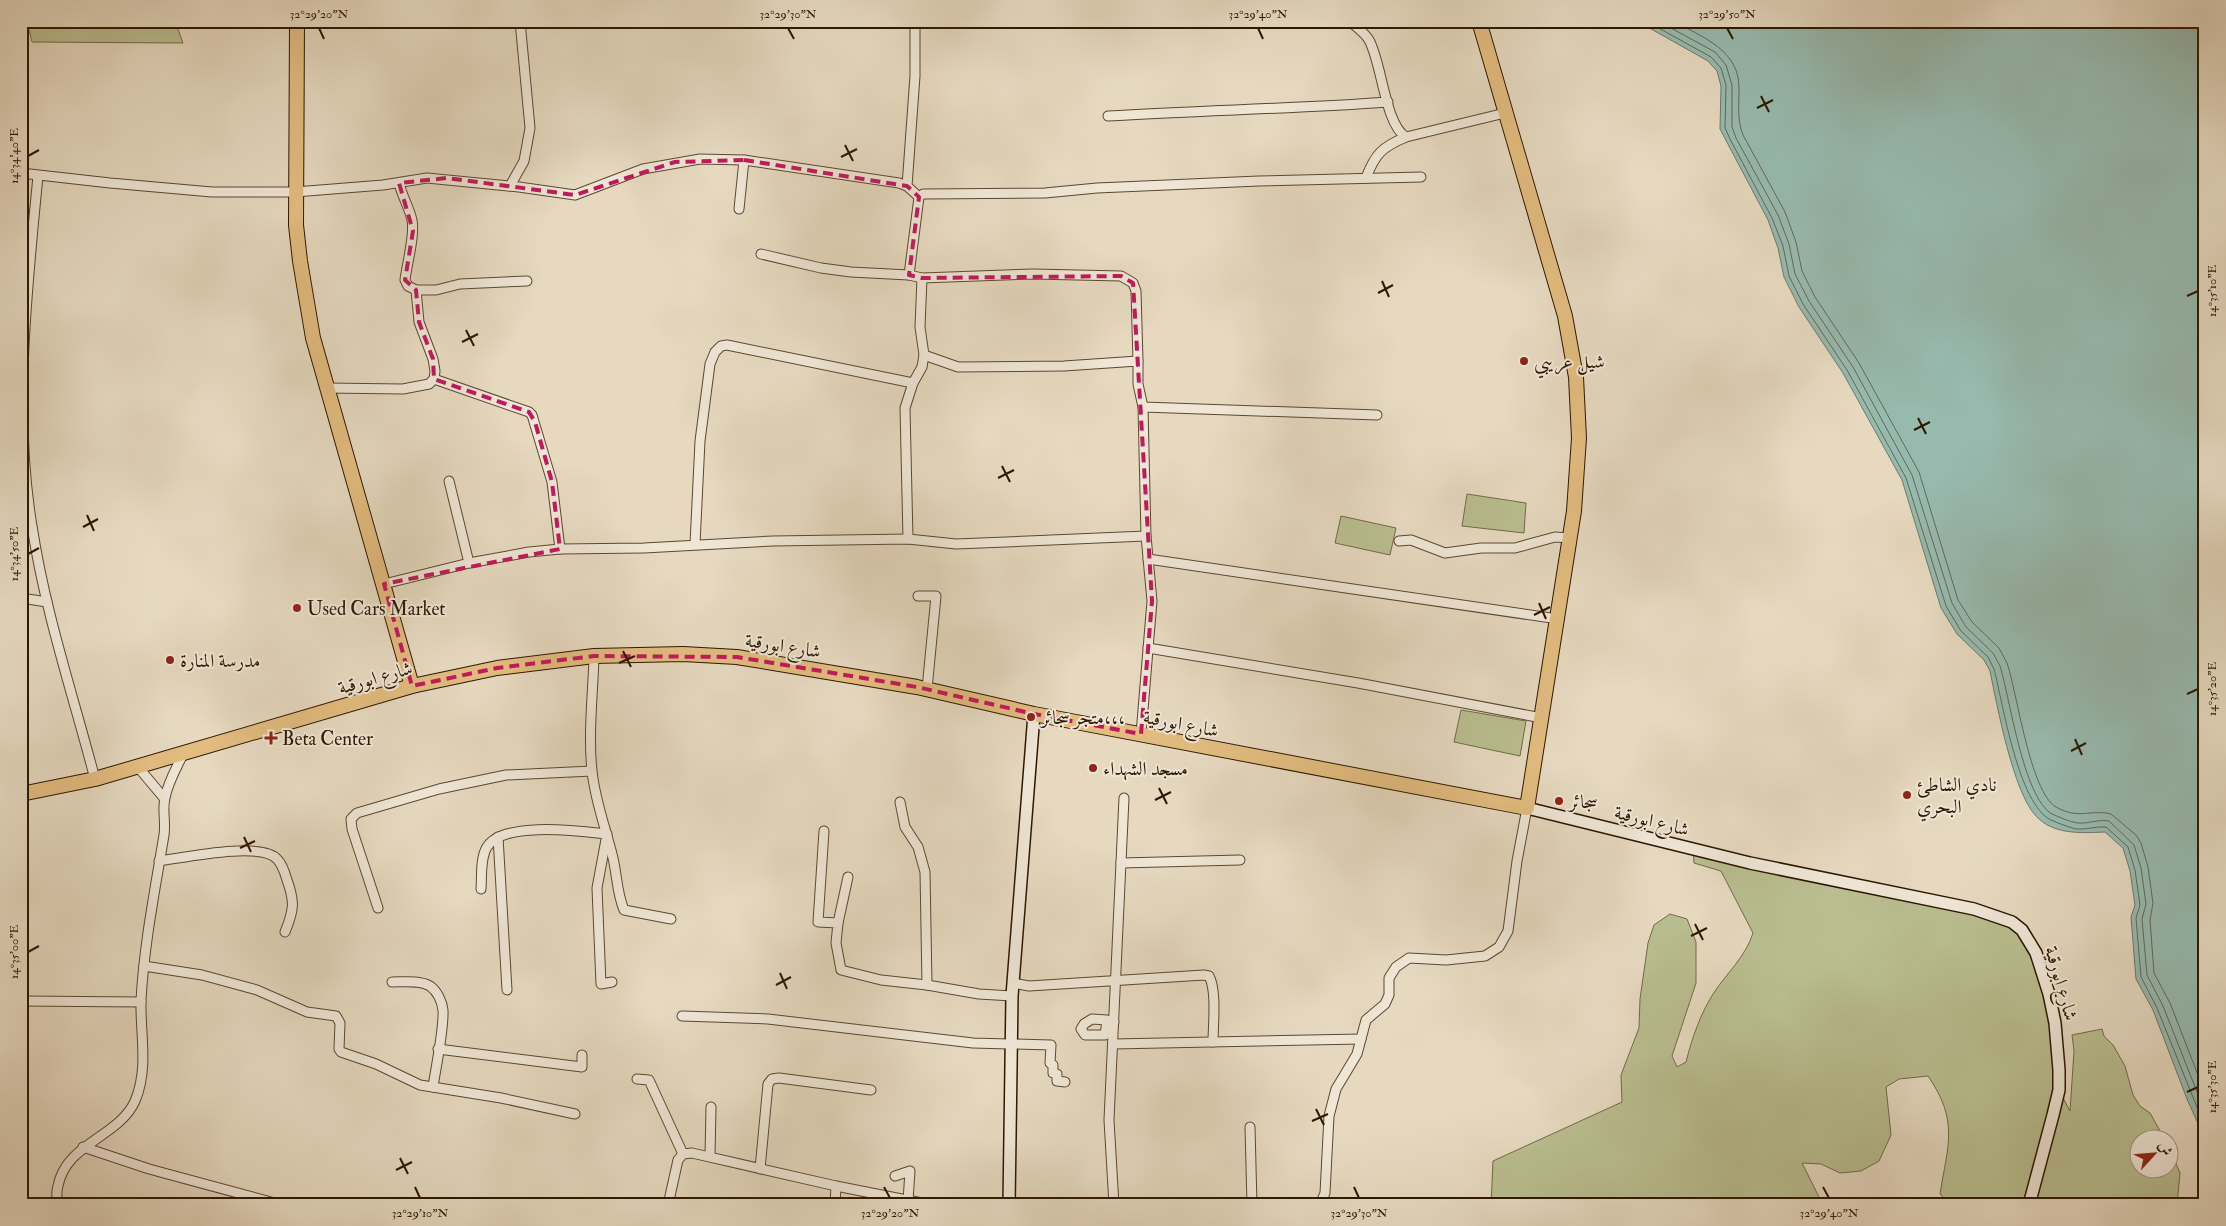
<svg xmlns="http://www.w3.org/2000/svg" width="2226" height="1226" font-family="'IM FELL Double Pica',Amiri,serif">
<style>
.green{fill:#b9be90;stroke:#736a48}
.water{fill:#97baaf;stroke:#6d7969}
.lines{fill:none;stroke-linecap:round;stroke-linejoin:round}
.shore{stroke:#626858;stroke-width:1}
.minor-casing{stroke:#5b4830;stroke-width:11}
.secondary-casing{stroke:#2d1700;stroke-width:14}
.primary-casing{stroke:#2d1700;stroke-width:16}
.minor{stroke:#efe6d6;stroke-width:9}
.secondary{stroke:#efe6d6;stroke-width:11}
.primary{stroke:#e3bc80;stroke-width:14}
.marked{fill:none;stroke:#c2185b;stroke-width:4;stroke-dasharray:10 6;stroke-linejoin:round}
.ticks{fill:none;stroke:#2d1700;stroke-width:2}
.poi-dot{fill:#8f2418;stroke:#efe6d6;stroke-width:2}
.labels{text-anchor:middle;stroke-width:4;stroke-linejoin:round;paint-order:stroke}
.poi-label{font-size:19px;fill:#2d1700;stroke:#efe6d6;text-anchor:start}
.street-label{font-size:19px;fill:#2d1700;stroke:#efe6d6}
.neatline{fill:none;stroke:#2d1700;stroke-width:2}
.ticks-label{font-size:12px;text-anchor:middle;fill:#2d1700}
</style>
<rect width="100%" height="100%" fill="#e6d9c0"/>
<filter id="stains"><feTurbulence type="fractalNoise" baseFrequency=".004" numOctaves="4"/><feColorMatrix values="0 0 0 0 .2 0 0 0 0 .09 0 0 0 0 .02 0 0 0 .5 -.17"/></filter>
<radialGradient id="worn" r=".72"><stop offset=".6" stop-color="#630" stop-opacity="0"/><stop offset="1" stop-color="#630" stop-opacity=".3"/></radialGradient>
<g class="green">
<polygon points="21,21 175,21 183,43 32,42 29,30 21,31"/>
<polygon points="1467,494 1526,503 1524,533 1462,526"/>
<polygon points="1341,516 1396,528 1390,555 1335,543"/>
<polygon points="1461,710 1526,721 1520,756 1454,742"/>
<path d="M1693,849l281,60 48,21 27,64 10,96 11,21 4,-60 -2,-16 30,-6 2,7 9,9 12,21 8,29 7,11 10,7 14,25h-26v30h30l1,-21 11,26 -3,32h-227l-10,-11c8,-50 19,-73 -12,-118l-29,3 -13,8 5,48 -12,26 -18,10 -21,2 -19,-9 -19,-1 21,42h-332l2,-44 129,-59 -1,-27 18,-47 1,-29 8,-56 6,-18 16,-11 17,5 9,23v41l-24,73 5,11 9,-5c6,-24 14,-47 27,-68 13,-20 33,-38 40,-61l-32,-62 -27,-8z"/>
</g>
<path class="water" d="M1637,21h568v1118l-18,-40 -34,-89 -17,-31 -5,-62 4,-12 -5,-34 -7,-23 -18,-16c-23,1 -52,3 -69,-16 -23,-24 -39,-111 -46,-145l-6,-11 -27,-26 -16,-26 -39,-128 -59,-107 -44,-66 -15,-30 -6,-29 -10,-28 -48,-91 1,-43 -4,-15 -9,-10z"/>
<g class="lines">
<g class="shore">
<path d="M1646,21l65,36 10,11 5,17 -1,43 6,13 41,77 11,28 6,30 14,28 44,66 59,108 40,128 15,25 27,26 6,12c9,34 24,135 57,151 7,3 17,7 25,9 10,1 21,-3 30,-2l22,20 7,23 5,35 -4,13 5,59 16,31 48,119"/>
<path d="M1658,21l57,31 11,13 6,20v42l4,11 42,77 11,29 6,30 14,27 44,66 59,108 40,128 14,24 27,26 7,13c10,32 23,131 52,148 7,3 18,8 26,9 10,1 20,-4 31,-2l25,24 7,23 5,36 -4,15 5,56 16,31 42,106"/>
<path d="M1673,21c29,16 67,29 66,68 0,16 -2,31 4,46l42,77 11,30 6,29 13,26 44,66 60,109 39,128 14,22 27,26 8,15c10,29 23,129 49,144 23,13 35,2 55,7l25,21 5,8 7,24 5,36 -3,17 4,53 16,30 35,90"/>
</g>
<g class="minor-casing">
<g id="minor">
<path d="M1350,21c6,6 15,12 19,19 13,23 16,85 37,97l99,-24"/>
<path d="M1108,116c94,-6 187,-7 280,-14"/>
<polyline points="21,173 110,183 212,192 295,192 383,185 427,178 519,187 575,195 643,169 700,159 744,160 899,183 907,186 919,197 909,275 922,278 920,327 924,355 958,367 1064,366 1138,361 1138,384 1143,407 1146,536 1152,601 1141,734"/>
<path d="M38,176c-11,114 -25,236 -6,350 13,86 41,169 63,253"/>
<path d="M1366,178c9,-24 16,-31 40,-41"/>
<path d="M399,183c3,13 10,24 13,37 3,16 -5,43 -7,60l3,6 8,4h20l24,-6 67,-3"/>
<polyline points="510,186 524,161 530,128 520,21"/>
<polyline points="907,186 915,76 915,21"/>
<polyline points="919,197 923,194 1045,193 1097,188 1259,181 1421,177"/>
<polyline points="739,209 744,160"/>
<polyline points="761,254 821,268 851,272 909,275"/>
<polyline points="922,278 1033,274 1121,276 1133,283 1136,291 1138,361"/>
<polyline points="434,379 529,412 532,415 552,482 560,549"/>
<polyline points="326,388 403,389 429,384 434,379 435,371 433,359 419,322 416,290"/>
<polyline points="1143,407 1377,415"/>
<polyline points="449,481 469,563"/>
<polyline points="908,539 905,408 913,383 922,367 924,355"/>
<polyline points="1399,541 1411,540 1445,553 1481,548 1515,548 1555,537 1570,538"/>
<polyline points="695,544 700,441 710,364 715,352 721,346 727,345 913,383"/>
<polyline points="1148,559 1558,619"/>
<polyline points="384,584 469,563 529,552 560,549 644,548 773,541 908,539 956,544 1146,536"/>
<polyline points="918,596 936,596 927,689"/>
<polyline points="21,598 47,602"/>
<polyline points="1148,648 1358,683 1542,718"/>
<path d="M594,656c-1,38 -6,77 -2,115 3,30 14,58 21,87 4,17 4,36 11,52l47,9"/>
<polyline points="138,767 164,798"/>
<polyline points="900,802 905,827 918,847 925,872 927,985"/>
<polyline points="824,831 818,922 838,923 836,943 841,970 881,980 927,985 979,994 1012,996"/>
<polyline points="498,837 507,990"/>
<path d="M159,861c23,-3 102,-20 118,-2 5,5 8,14 10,21 8,22 7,30 -2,52"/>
<polyline points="1121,863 1240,860"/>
<path d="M481,889c1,-12 -1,-31 6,-42 16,-26 92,-16 120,-13l-10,54 4,96 11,-2"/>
<polyline points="378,908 352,829 351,819 357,813 439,789 506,775 592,771"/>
<polyline points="838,923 848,877"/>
<polyline points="144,966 202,975 257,990 307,1012 336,1016 340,1023 339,1049 341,1052 376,1064 420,1085 501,1098 575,1114"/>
<path d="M392,982c12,0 28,-2 38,4 7,5 12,15 13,24 1,20 -7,56 -10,77"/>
<path d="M1013,983l16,3 175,-11 5,1c8,14 4,50 4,66"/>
<polyline points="21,1001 141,1002"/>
<polyline points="682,1016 768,1019 973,1043 1051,1045 1050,1063 1053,1065 1053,1073 1057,1074 1057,1081 1065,1082"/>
<polyline points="1107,1020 1092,1019 1084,1024 1081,1029 1085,1035 1105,1035 1107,1020 1114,1022"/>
<polyline points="1113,1044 1361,1039"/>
<polyline points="438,1049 582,1067 582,1055"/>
<polyline points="637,1079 649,1080 683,1154"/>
<polyline points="1250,1127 1252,1205"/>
<polyline points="83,1147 149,1169 282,1205"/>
<polyline points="710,1156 711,1107"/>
<polyline points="760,1169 768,1084 772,1079 779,1078 871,1090"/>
<polyline points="895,1176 910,1171 908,1201"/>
<path d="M57,1205c0,-6 -1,-13 1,-19 8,-43 61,-49 77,-85 14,-33 5,-67 6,-101 3,-55 14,-110 23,-165 2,-12 -2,-26 1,-37 3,-16 12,-31 19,-46"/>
<polyline points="668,1205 678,1160 683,1154 692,1153 836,1186 932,1205"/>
<polyline points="835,1205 836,1186"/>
<polyline points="1114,1205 1109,1120 1124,798"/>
<polyline points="1320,1205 1325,1193 1329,1116 1336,1089 1357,1054 1366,1020 1385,1004 1389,995 1389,978 1396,967 1409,958 1446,960 1485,956 1499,947 1508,931 1517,861 1527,808"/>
</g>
</g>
<g class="secondary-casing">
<g id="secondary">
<polyline points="1527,808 1750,863 1974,909 2012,922 2022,930 2036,953 2049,994 2055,1023 2059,1070 2059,1090 2053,1115 2029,1205"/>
<polyline points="1009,1205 1012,996 1034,714"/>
</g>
</g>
<g class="primary-casing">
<g id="primary">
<polyline points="297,21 296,225 300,261 313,338 412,686"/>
<polyline points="21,794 95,779 412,686 497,668 594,656 683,654 737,657 917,687 1034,714 1527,808 1574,511 1579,438 1576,377 1565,316 1479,21"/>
</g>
</g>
<use href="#minor" class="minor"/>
<use href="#secondary" class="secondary"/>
<use href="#primary" class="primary"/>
</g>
<path class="marked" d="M744,160l163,26 12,11 -10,78 13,3 199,-2 12,7 19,318 -11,133 -107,-20 -117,-27 -180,-30 -143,-1 -97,12 -85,18 -28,-102 176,-35 -8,-67 -17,-60 -6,-10 -95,-33 -1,-20 -14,-37 -3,-32 -11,-10 8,-49 -14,-48 48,-5 128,17 100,-33z"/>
<path class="ticks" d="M319,28l5,11M788,28l6,11M1258,28l5,11M1727,28l6,11M1761,96l8,16M1757,108l16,-8M845,145l8,16M28,156l11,-6M841,157l16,-8M1382,281l7,16M1378,293l15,-8M2187,296l11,-5M466,330l8,16M462,342l16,-8M1918,418l8,16M1914,430l16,-8M1002,466l8,16M998,478l16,-8M87,515l7,16M83,527l15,-8M28,554l11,-6M1539,603l7,16M1534,615l16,-8M623,651l8,16M619,663l16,-7M2187,694l11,-5M2075,739l7,16M2071,751l15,-8M1159,788l8,16M1155,800l16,-8M244,837l7,15M240,848l15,-7M1695,924l8,16M1691,936l16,-8M28,952l11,-6M780,973l7,16M776,985l15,-8M2187,1092l11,-5M1316,1109l8,16M1312,1121l16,-7M400,1158l8,16M396,1170l16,-8M415,1187l5,11M884,1187l6,11M1354,1187l5,11M1823,1187l6,11"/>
<g class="poi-dot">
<circle cx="1524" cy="361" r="5"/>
<circle cx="297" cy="608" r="5"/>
<circle cx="170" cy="660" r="5"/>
<circle cx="1031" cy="717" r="5"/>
<path d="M268.5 730.5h5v5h5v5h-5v5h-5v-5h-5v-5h5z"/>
<circle cx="1093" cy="768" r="5"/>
<circle cx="1907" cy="795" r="5"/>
<circle cx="1559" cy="801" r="5"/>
</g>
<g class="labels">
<g class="poi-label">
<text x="1534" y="368">شيل عريبي</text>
<text x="307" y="615">Used Cars Market</text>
<text x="180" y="667">مدرسة المنارة</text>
<text x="1041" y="724">متجر سجائر،،،</text>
<text x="282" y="745">Beta Center</text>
<text x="1103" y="775">مسجد الشهداء</text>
<text x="1917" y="791">نادي الشاطئ<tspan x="1917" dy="22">البحري</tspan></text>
<text x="1569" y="808">سجائر</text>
</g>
<g class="street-label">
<text transform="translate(783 645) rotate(9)" y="7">شارع ابورقية</text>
<text transform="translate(375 677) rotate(-16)" y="7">شارع ابورقية</text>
<text transform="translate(1181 723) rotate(11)" y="7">شارع ابورقية</text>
<text transform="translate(1652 820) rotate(14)" y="7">شارع ابورقية</text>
<text transform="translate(2062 983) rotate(74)" y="7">شارع ابورقية</text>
</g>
</g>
<rect width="2226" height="1226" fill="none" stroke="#e6d9c0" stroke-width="55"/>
<g transform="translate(2154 1154) rotate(64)"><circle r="24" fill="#efe6d6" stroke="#a19380"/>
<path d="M0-4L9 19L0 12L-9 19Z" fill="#8f2418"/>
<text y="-8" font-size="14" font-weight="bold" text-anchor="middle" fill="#2d1700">ش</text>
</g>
<rect x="28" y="28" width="2170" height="1170" class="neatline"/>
<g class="ticks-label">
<text x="319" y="18">32°29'20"N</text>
<text x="788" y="18">32°29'30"N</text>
<text x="1258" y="18">32°29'40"N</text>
<text x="1727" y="18">32°29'50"N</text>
<text transform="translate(14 156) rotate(-90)" y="4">14°34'40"E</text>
<text transform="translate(2212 291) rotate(-90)" y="4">14°35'10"E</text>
<text transform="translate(14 554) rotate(-90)" y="4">14°34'50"E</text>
<text transform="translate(2212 689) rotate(-90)" y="4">14°35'20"E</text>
<text transform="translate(14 952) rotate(-90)" y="4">14°35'00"E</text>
<text transform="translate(2212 1087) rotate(-90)" y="4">14°35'30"E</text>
<text x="420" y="1217">32°29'10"N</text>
<text x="890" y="1217">32°29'20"N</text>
<text x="1359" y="1217">32°29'30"N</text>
<text x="1829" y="1217">32°29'40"N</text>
</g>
<rect width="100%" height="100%" filter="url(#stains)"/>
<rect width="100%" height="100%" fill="url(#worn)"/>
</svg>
